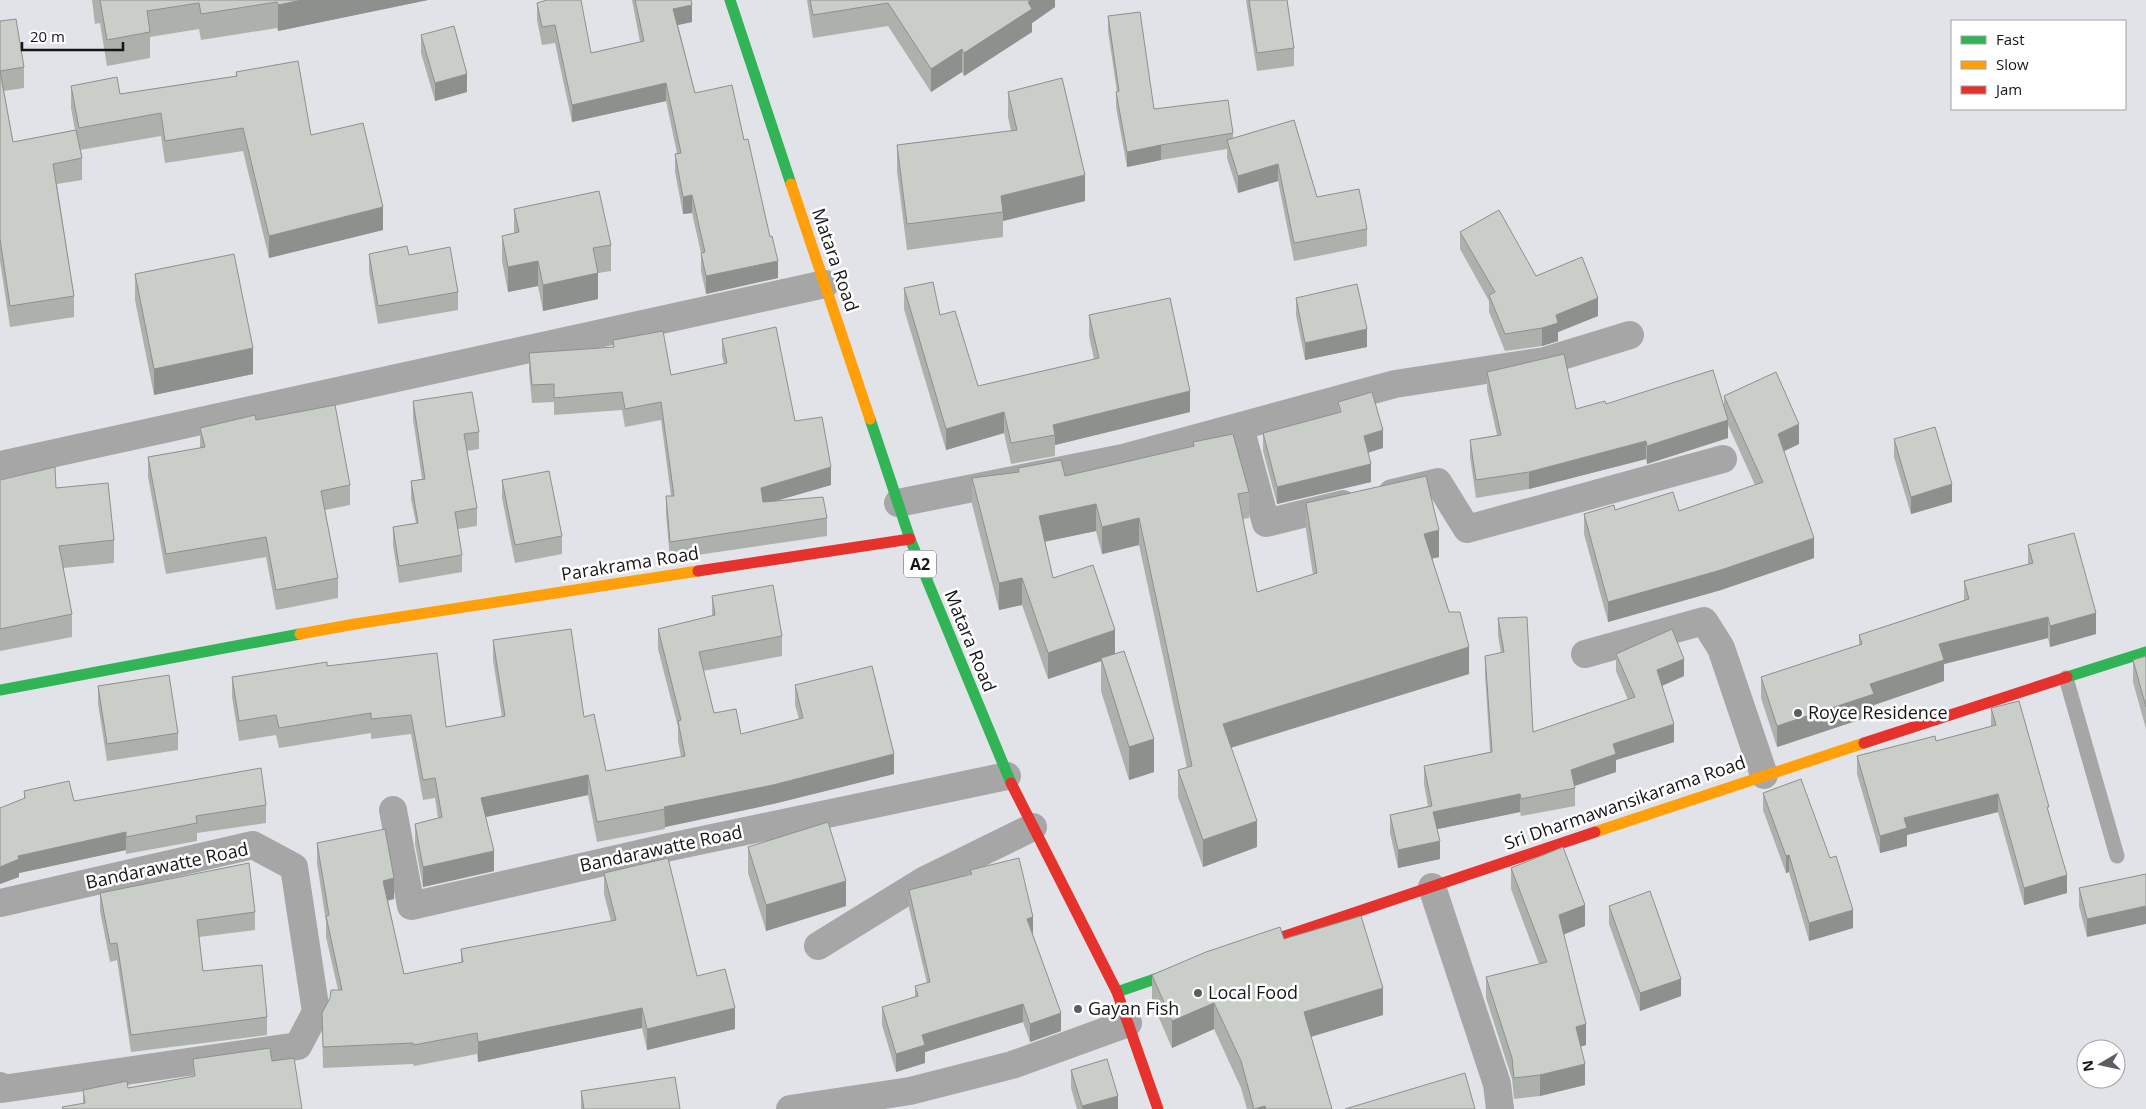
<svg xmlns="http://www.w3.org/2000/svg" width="2146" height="1109" font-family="'Open Sans',sans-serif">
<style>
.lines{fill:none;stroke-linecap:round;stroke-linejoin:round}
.lane{stroke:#a6a6a7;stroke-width:15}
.street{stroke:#a6a6a7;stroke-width:28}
.fast{stroke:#30b455;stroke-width:11}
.slow{stroke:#ff9f0a;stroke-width:11}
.jam{stroke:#e5322d;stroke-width:11}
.wall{fill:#adb1ac}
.shaded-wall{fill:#8d908c}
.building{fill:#c9cec8;stroke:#8d908c}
.poi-dot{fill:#5d5e61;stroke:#fff;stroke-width:2}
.labels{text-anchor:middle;stroke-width:5;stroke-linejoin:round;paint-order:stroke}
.shield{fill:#fff;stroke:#5c5c5e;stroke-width:1}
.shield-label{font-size:16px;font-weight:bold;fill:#161619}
.street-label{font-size:18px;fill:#161619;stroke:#fff}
.poi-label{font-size:18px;fill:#161619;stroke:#fff;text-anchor:start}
</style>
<rect width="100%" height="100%" fill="#e2e3e8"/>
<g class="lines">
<polyline class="lane" points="2066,678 2117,856"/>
<g class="street">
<polyline points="1240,427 1266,523 1343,504"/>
<polyline points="0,465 825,284"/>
<polyline points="1392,493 1438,482 1467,529 1723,459"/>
<polyline points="898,503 1123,458 1395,384 1545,361 1630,335"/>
<polyline points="1585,654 1704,621 1721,648 1764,775"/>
<polyline points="393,810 411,906 665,848 1007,776"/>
<polyline points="1432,887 1497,1084 1500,1109"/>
<polyline points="0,903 253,845 294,867 316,1012 298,1046 2,1089 0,1086"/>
<polyline points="818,946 925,880 1033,827"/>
<polyline points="790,1109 910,1091 1012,1065 1128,1023"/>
</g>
<g class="fast">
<polyline points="730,0 791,184"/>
<polyline points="870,419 910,539 1011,783"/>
<polyline points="2067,677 2146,652"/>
<polyline points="0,690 300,634"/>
<polyline points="1117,992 1187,968"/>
</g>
<g class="slow">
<polyline points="791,184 870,419"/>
<polyline points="300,634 355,624 698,571"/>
<polyline points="1595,832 1864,743"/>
</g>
<g class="jam">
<polyline points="698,571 910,539"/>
<polyline points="1864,743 2067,677"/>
<polyline points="1011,783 1117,992 1158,1109"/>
<polyline points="1249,948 1595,832"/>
</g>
</g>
<g class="wall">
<polygon points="92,0 428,0 278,31 277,28 201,40 199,29 150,37 150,58 107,66 100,23 95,24"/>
<polygon points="632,0 691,0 692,22 678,25 695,93 744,140 778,278 706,294 701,271 701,253 692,213 683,214 675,172 675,154 677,153 666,101 572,122 555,43 542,45 537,20 537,3 591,53 640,42"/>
<polygon points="807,0 1055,0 1055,7 1032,23 1032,32 964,76 962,72 931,92 888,26 813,38"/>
<polygon points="1246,0 1287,0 1294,48 1294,66 1257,71"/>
<polygon points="1108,16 1154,109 1233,133 1233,138 1294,120 1317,197 1367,229 1367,246 1294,261 1278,181 1238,193 1227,158 1227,149 1161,160 1127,167 1116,107 1116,92 1117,92 1108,31"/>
<polygon points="0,21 24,67 24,88 4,91 13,142 75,130 71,108 71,86 120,94 236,76 236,72 311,135 383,230 269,258 243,151 165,163 161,136 80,150 82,158 82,180 57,184 74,296 74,317 10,327 0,261"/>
<polygon points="421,35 467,92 435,101 421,53"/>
<polygon points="1008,92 1085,201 1003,221 1003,237 907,250 897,171 897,145 1011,131 1008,117"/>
<polygon points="514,209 611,245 611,271 598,273 598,299 543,311 538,286 508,292 502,261 502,236 514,233"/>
<polygon points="1460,232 1536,276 1598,316 1558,332 1558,341 1542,346 1505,351 1489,312 1489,301 1460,249"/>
<polygon points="369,254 409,255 458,292 458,310 378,324 369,272"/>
<polygon points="135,274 253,374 154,395 135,300"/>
<polygon points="904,288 940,315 978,386 1094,359 1089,336 1089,315 1190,412 1055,445 1055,456 1011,464 1004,433 946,450 904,309"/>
<polygon points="1296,298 1367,347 1305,360 1296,315"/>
<polygon points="722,339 795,421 831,485 776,501 827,518 827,536 670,559 666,514 666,496 671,496 661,420 625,427 622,410 554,415 554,402 532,403 529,371 529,353 613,347 613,340 671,375 724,364 722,356"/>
<polygon points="1487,372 1576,409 1724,406 1724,396 1799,444 1784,451 1814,558 1721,590 1608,622 1584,534 1584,514 1615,510 1679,511 1755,485 1728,425 1728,438 1647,464 1646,459 1529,489 1476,498 1470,457 1470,440 1497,435 1487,390"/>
<polygon points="413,401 479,432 479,449 467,451 477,508 477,526 458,529 462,555 462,572 399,583 393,545 393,527 416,523 411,499 411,481 422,479 413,419"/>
<polygon points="1338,402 1383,448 1368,452 1371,482 1277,504 1263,451 1263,433 1338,413"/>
<polygon points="256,420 350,485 350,505 325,510 338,578 338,598 276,610 266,557 166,574 148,477 148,457 200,448 200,428"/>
<polygon points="1894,439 1952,502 1911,514 1894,457"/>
<polygon points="1193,442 1249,492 1249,518 1243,519 1257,592 1313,575 1306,530 1306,503 1439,557 1432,559 1449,612 1469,674 1231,748 1257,847 1203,867 1178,797 1178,770 1187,768 1139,545 1102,554 1096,531 1045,541 1053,578 1115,654 1154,772 1129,780 1101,691 1101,661 1048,679 1022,605 999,610 972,504 972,478 1018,472 1018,468 1065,476 1193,446"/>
<polygon points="0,480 56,488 114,540 114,563 63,568 72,614 72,637 0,651"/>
<polygon points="502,480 562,536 562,554 515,563 502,498"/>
<polygon points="2028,545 2096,634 2050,647 2048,638 1944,664 1944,681 1874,705 1874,715 1777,747 1761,698 1761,677 1859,645 1859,635 1964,600 1964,581 2028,564"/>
<polygon points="712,596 782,636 782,656 703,671 714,713 741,734 799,719 795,705 795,685 894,774 773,804 665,827 665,829 597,842 588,795 486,817 494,871 423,887 415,844 415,824 438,818 435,798 423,800 411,734 371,739 371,733 279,748 276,735 239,741 232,697 232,677 327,666 446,727 502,717 493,660 493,640 584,717 606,771 681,757 678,741 678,727 658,649 658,629 712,616"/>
<polygon points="1498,618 1533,732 1628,700 1616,671 1616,654 1684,676 1662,686 1674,742 1616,760 1616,772 1575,786 1575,806 1521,816 1520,812 1437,829 1440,859 1398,868 1390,833 1390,815 1428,806 1424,784 1424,766 1490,752 1485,674 1485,656 1501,653 1498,636"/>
<polygon points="2146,656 2146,729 2133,682 2133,660"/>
<polygon points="98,686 178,733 178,750 107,761 98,704"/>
<polygon points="1991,708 2049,814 2067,893 2024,905 1998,812 1907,835 1907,846 1880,853 1857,774 1857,756 1936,741 1991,726"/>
<polygon points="24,791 74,801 266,805 266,823 197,833 197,841 126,854 126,850 19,873 19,877 0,884 24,799"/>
<polygon points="1763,793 1830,858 1853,928 1809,941 1789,872 1786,873 1763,810"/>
<polygon points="317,843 394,899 388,901 404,974 461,963 461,949 611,921 604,894 604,873 697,976 735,1029 647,1050 642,1028 478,1062 477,1054 414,1066 413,1064 323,1068 322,1013 338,990 326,937 326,922 317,863"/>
<polygon points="748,847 846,906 766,931 748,873"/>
<polygon points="1511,868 1585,926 1563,935 1586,1045 1580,1047 1585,1085 1540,1096 1514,1099 1512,1079 1486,998 1486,977 1539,964 1511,889"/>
<polygon points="970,870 1033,935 1061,1031 1030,1042 1023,1022 925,1052 925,1063 896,1072 882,1025 882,1007 915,997 915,986 927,983 909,908 909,890 970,875"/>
<polygon points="2146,874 2087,937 2079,906 2079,888"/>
<polygon points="100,893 255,912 255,930 199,937 203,971 267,1017 267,1035 131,1052 117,960 110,962 100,911"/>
<polygon points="1609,906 1681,996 1640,1011 1609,924"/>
<polygon points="1284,939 1383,1015 1311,1036 1332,1109 1247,1109 1241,1088 1214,1029 1172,1048 1152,1002 1152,975"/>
<polygon points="193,1059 272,1061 302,1109 83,1103 83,1090 128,1088 193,1077"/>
<polygon points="1071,1070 1118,1109 1077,1109 1071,1088"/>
<polygon points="581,1091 680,1109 581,1109"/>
</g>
<g class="shaded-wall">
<polygon points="302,0 428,0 278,31 278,5"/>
<polygon points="1031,0 1055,0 1055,7 1032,23 1032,32 964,76 964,53"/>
<polygon points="692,5 692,22 673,26 673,9"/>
<polygon points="962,49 962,72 931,92 931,69"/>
<polygon points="467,74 467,92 435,101 435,83"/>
<polygon points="666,83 666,101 572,122 572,105"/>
<polygon points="1161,145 1161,160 1127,167 1127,152"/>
<polygon points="1278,164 1278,181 1238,193 1238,176"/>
<polygon points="1085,175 1085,201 1003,221 1003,212 1001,196"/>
<polygon points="692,195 692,213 683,214 683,197"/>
<polygon points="383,207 383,230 269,258 269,236"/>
<polygon points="538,261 538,286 508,292 508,267"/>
<polygon points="778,261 778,278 706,294 706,276"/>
<polygon points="598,273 598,299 543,311 543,285"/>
<polygon points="1598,298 1598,316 1558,332 1558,341 1542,346 1542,328 1556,315"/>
<polygon points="1367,329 1367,347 1305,360 1305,343"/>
<polygon points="253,348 253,374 154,395 154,369"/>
<polygon points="1190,391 1190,412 1055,445 1055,435 1053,425"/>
<polygon points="1004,412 1004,433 946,450 946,429"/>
<polygon points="1728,420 1728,438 1647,464 1647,446"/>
<polygon points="1799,424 1799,444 1778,454 1778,434"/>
<polygon points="1383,430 1383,448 1364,454 1364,436"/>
<polygon points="1646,441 1646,459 1529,489 1529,472"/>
<polygon points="1371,464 1371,482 1277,504 1277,487"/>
<polygon points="831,467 831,485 761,505 761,488"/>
<polygon points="1952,484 1952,502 1911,514 1911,497"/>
<polygon points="1096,504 1096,531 1039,543 1039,516"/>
<polygon points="1139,518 1139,545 1102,554 1102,527"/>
<polygon points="1439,530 1439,557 1424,560 1424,534"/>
<polygon points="1814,538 1814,558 1721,590 1608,622 1608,602"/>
<polygon points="1022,578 1022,605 999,610 999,583"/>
<polygon points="2096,613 2096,634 2050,647 2050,626"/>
<polygon points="2048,617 2048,638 1944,664 1944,681 1874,705 1874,715 1777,747 1777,726 1870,684 1939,644"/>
<polygon points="1115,630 1115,657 1101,658 1101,661 1048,679 1048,653"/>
<polygon points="1469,647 1469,674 1223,750 1223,724"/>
<polygon points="1684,659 1684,676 1657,688 1657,670"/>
<polygon points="1674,724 1674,742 1616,760 1616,772 1571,787 1571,770 1613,744"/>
<polygon points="1154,739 1154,772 1129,780 1129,747"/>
<polygon points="894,754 894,774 773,804 665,827 664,807"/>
<polygon points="588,775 588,795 481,818 481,798"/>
<polygon points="1520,794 1520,812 1433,830 1433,812"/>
<polygon points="1998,794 1998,812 1907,835 1907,846 1880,853 1880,836 1904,818"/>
<polygon points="1257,821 1257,847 1203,867 1203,840"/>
<polygon points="126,832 126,850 19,873 19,877 0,884 0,867 18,856"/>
<polygon points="1440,841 1440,859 1398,868 1398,850"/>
<polygon points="494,851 494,871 423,887 423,867"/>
<polygon points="1789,855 1789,872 1786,873 1786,856"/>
<polygon points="2067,875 2067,893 2024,905 2024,888"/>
<polygon points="394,878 394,899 383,901 383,881"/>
<polygon points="846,881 846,906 766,931 766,905"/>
<polygon points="1585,905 1585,926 1559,936 1559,915"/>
<polygon points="2146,906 2146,924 2087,937 2087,919"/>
<polygon points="1853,910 1853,928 1809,941 1809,923"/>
<polygon points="1033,917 1033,935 1027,919"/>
<polygon points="1681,979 1681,996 1640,1011 1640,993"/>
<polygon points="1383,988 1383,1015 1304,1039 1304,1012"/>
<polygon points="1214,1003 1214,1029 1172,1048 1172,1021"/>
<polygon points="1023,1004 1023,1022 925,1052 925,1063 896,1072 896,1054 922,1035"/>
<polygon points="642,1008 642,1028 478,1062 478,1042"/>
<polygon points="735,1008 735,1029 647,1050 647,1029"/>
<polygon points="1061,1013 1061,1031 1030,1042 1030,1024"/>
<polygon points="1586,1024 1586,1045 1576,1048 1576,1027"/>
<polygon points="1585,1064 1585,1085 1540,1096 1540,1075"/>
<polygon points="1118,1096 1118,1109 1082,1109 1082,1106"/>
<polygon points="1265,1106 1265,1109 1256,1109"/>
</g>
<g class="building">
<polygon points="100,0 302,0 278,5 277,2 201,14 199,3 147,11 150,32 107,40"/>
<polygon points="547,0 581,0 591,53 644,41 635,0 691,0 692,5 673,9 695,93 732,85 744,140 748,139 770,237 772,236 778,261 706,276 701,253 705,252 692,195 683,197 675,154 681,153 666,83 572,105 555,25 542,27 537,3"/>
<polygon points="810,0 1031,0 1028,2 1032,9 964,53 962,49 931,69 888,3 813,15"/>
<polygon points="1249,0 1287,0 1294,48 1257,53"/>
<polygon points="1140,12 1154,109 1228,100 1233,133 1161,145 1127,152 1116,92 1119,91 1108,16"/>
<polygon points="16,19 24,67 0,71 13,142 76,130 82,158 53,164 74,296 10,306 0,239 0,21"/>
<polygon points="454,26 467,74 435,83 421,35"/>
<polygon points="298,61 311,135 363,123 383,207 269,236 243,128 165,141 161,113 79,128 71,86 117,77 120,94 237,76 236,72"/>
<polygon points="1062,78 1085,175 1001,196 1003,212 907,224 897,145 1017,130 1008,92"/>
<polygon points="1294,120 1317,197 1359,189 1367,229 1294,243 1278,164 1238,176 1227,140"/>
<polygon points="599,191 611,245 593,248 598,273 543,285 538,261 508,267 502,236 519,232 514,209"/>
<polygon points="1499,210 1536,276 1582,257 1598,298 1556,315 1558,323 1542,328 1505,334 1489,295 1495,292 1460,232"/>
<polygon points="407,246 409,255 450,247 458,292 378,306 369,254"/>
<polygon points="234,254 253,348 154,369 135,274"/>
<polygon points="933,282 940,315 955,311 978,386 1099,358 1089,315 1170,298 1190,391 1053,425 1055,435 1011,443 1004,412 946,429 904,288"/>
<polygon points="1357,284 1367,329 1305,343 1296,298"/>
<polygon points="776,327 795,421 822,417 831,467 761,488 763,502 823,497 827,518 670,542 666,496 674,496 661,402 625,409 622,392 554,398 554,384 532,385 529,353 614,347 613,340 663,331 671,375 727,363 722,339"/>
<polygon points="1564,354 1576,409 1605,401 1606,404 1713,370 1728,420 1647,446 1646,441 1529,472 1476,480 1470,440 1501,435 1487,372"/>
<polygon points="1776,372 1799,424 1778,434 1814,538 1721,570 1608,602 1584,514 1614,505 1615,510 1673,492 1679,511 1763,482 1724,396"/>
<polygon points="472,392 479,432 464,434 477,508 455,512 462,555 399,566 393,527 418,523 411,481 425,479 413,401"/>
<polygon points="1372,392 1383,430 1364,436 1371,464 1277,487 1263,433 1341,412 1338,402"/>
<polygon points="335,405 350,485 321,491 338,578 276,590 266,537 166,554 148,457 205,447 200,428 255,415 256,420"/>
<polygon points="1935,427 1952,484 1911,497 1894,439"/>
<polygon points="1233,434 1249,492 1238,494 1257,592 1317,573 1306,503 1426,476 1439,530 1424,534 1449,612 1460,612 1469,647 1223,724 1257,821 1203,840 1178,770 1192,766 1139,518 1102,527 1096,504 1039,516 1053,578 1093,565 1115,630 1048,653 1022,578 999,583 972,478 1019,472 1018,468 1061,460 1065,476 1194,446 1193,442"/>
<polygon points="55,467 56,488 108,483 114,540 59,546 72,614 0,629 0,480"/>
<polygon points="549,471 562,536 515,545 502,480"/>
<polygon points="2074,533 2096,613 2050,626 2048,617 1939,644 1944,660 1870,684 1874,694 1777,726 1761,677 1862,644 1859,635 1969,599 1964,581 2033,563 2028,545"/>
<polygon points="773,585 782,636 699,652 714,713 736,709 741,734 803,718 795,685 872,666 894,754 773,785 664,807 665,809 597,822 588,775 481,798 494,851 423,867 415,824 442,817 435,778 423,780 411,715 371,719 371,713 279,728 276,715 239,721 232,677 327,662 327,666 437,653 446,727 505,716 493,640 571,629 584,717 594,714 606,771 685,756 678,721 681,720 658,629 715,615 712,596"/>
<polygon points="1527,617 1533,732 1635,697 1616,654 1672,629 1684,659 1657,670 1674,724 1613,744 1616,754 1571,770 1575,788 1521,799 1520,794 1433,812 1440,841 1398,850 1390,815 1432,806 1424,766 1492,752 1485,656 1504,652 1498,618"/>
<polygon points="1124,651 1154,739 1129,747 1101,658"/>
<polygon points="2146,656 2146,707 2133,660"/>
<polygon points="169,675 178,733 107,744 98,686"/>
<polygon points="2019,701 2049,807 2047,807 2067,875 2024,888 1998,794 1904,818 1907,828 1880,836 1857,756 1935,736 1936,741 1996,725 1991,708"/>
<polygon points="261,768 266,805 196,816 197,823 126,837 126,832 18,856 19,859 0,867 0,808 25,798 24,791 69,781 74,801"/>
<polygon points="1801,779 1830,858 1836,856 1853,910 1809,923 1789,855 1786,856 1763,793"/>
<polygon points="828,822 846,881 766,905 748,847"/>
<polygon points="385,829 394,878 383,881 404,974 463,962 461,949 616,920 604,873 668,858 697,976 725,969 735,1008 647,1029 642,1008 478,1042 477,1033 414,1045 413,1043 323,1047 322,1013 330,998 331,990 342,990 326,916 329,915 317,843"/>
<polygon points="1563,847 1585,905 1559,915 1586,1024 1576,1027 1585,1064 1540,1075 1514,1078 1512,1058 1486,977 1547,962 1511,868"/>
<polygon points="1019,858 1033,917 1027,919 1061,1013 1030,1024 1023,1004 922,1035 925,1045 896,1054 882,1007 918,996 915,986 930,982 909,890 972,874 970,870"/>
<polygon points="249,863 255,912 197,920 203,971 262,965 267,1017 131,1035 117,943 110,944 100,893"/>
<polygon points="2146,874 2146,906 2087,919 2079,888"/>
<polygon points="1650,891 1681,979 1640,993 1609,906"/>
<polygon points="1361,916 1383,988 1304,1012 1332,1109 1266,1109 1265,1106 1254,1109 1241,1061 1214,1003 1172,1021 1152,975 1206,952 1280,927 1284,939"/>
<polygon points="270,1048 272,1061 294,1058 302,1109 63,1109 62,1107 85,1103 83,1090 127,1081 128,1088 195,1076 193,1059"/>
<polygon points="1107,1059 1118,1096 1082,1106 1071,1070"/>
<polygon points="1465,1073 1475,1109 1345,1109"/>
<polygon points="675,1077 680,1109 584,1109 581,1091"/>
</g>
<g class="poi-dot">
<circle cx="1798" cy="713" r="5"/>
<circle cx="1198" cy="993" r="5"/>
<circle cx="1078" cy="1009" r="5"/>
</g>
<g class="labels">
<rect class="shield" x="904" y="550.5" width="32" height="27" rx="4"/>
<g class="shield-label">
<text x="920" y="570">A2</text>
</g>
<g class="street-label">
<text transform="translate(835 260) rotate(71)" y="6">Matara Road</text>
<text transform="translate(630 564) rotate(-9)" y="6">Parakrama Road</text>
<text transform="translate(970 641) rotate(68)" y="6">Matara Road</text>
<text transform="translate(1625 803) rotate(-19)" y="6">Sri Dharmawansikarama Road</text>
<text transform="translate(661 849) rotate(-12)" y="6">Bandarawatte Road</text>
<text transform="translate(167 866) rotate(-12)" y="6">Bandarawatte Road</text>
</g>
<g class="poi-label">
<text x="1808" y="719">Royce Residence</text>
<text x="1208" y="999">Local Food</text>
<text x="1088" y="1015">Gayan Fish</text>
</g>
</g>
<rect x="1951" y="20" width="175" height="90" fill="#ffffff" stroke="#a2a2a3"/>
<rect x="1961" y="36" width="25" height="8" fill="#30b455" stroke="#a2a2a3"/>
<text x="1996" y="45" font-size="15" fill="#161619">Fast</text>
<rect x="1961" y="61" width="25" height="8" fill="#ff9f0a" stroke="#a2a2a3"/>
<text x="1996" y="70" font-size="15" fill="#161619">Slow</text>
<rect x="1961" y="86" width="25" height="8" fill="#e5322d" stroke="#a2a2a3"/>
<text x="1996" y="95" font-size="15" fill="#161619">Jam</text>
<g transform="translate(2101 1064) rotate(261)"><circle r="24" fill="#ffffff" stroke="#a2a2a3"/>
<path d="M0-4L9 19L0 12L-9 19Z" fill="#5d5e61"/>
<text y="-8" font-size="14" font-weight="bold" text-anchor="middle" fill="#161619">N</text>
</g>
<path d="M22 42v8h101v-8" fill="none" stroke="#161619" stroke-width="2.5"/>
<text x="30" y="42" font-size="15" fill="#161619" stroke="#ffffff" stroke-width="4" paint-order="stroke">20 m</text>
</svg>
